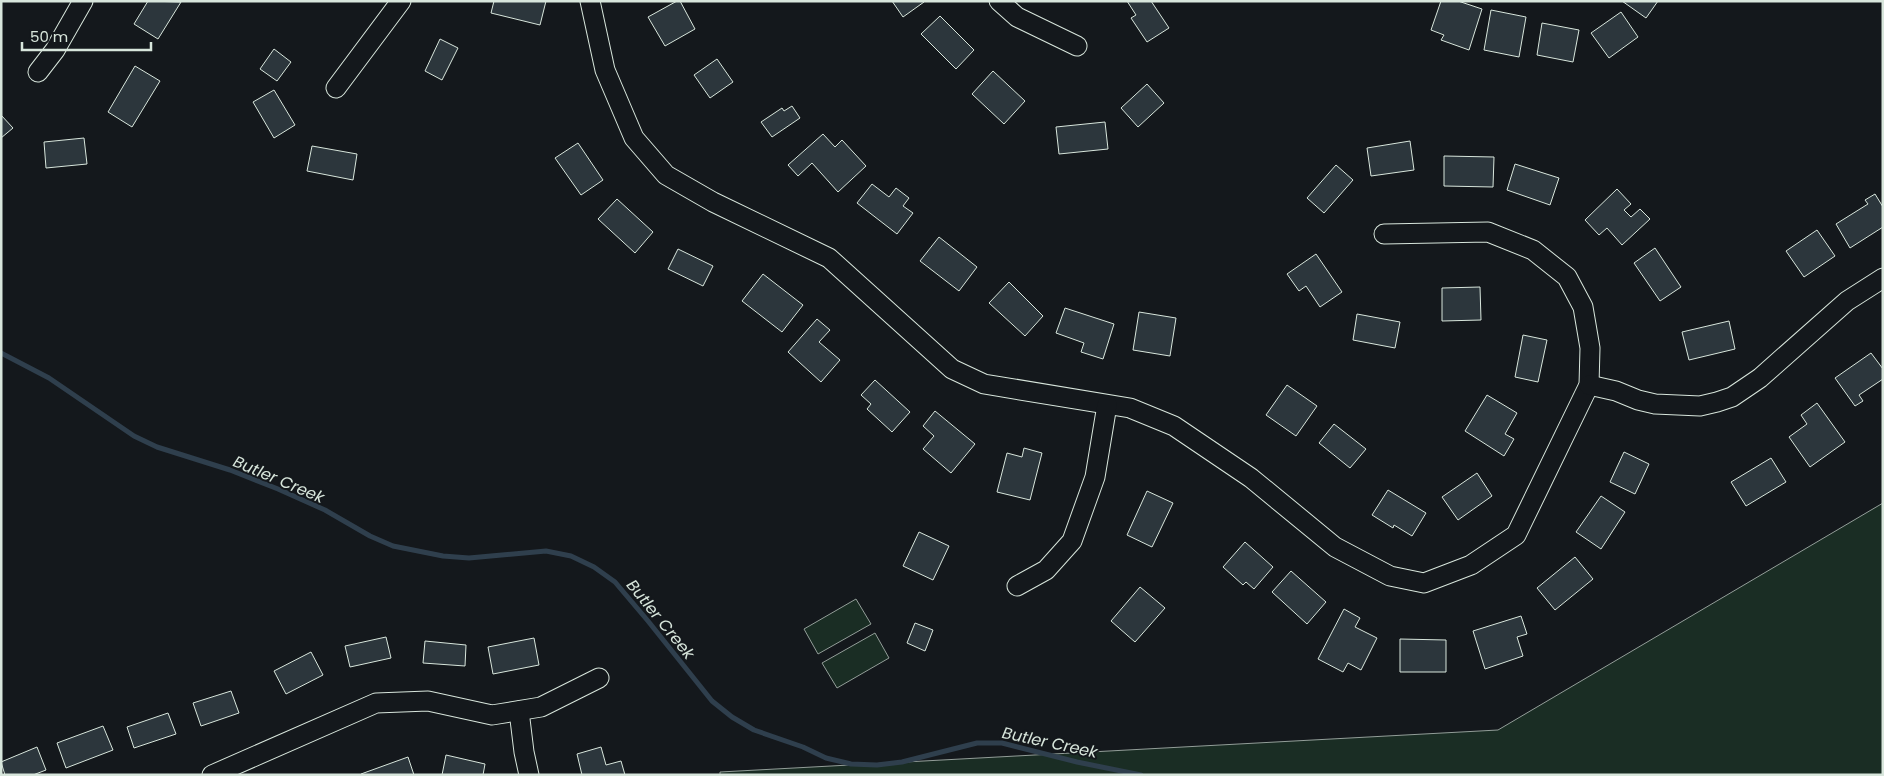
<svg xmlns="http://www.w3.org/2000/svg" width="1884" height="776" font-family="Poppins,sans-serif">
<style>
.green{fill:#1a2d24;stroke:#939e99}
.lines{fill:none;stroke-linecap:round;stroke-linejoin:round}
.stream{stroke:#2f3f4d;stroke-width:5}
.building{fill:#2c363c;stroke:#d8e6dc}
.minor-casing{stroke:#d8e6dc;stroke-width:21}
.minor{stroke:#14181c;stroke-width:19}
.labels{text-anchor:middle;stroke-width:4;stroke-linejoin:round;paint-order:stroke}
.water-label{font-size:16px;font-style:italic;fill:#d8e6dc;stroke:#14181c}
</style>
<rect width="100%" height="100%" fill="#14181c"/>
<g class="green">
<polygon points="1883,503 1883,775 720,775 720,772 1498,730"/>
<polygon points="856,599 871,624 818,654 804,629"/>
<polygon points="875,633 889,658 837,688 822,663"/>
</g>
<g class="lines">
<polyline class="stream" points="1,353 49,378 134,436 157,447 230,470 278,489 325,510 370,536 393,546 443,556 469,558 546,551 571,556 594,567 615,582 648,621 712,701 732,717 754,730 803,747 826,758 851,764 877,765 902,762 977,743 1002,743 1077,762 1141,775"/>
</g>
<g class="building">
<polygon points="148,1 181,2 158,39 134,24"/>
<polygon points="494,1 546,1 540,25 491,13"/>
<polygon points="677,1 680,1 695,29 665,46 648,17"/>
<polygon points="892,1 924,1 924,2 903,17"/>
<polygon points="1127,1 1151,1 1169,28 1147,42 1131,18 1136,15"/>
<polygon points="1441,1 1458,1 1482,9 1469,50 1441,40 1444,35 1431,30"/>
<polygon points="1622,1 1658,1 1646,18"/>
<polygon points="1491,10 1526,17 1519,57 1484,50"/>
<polygon points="1621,12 1638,37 1609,58 1591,33"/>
<polygon points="940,16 974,50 956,69 921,34"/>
<polygon points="1542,23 1579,30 1573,62 1537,55"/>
<polygon points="440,39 458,48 442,80 425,71"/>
<polygon points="274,49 291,62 277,81 260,69"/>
<polygon points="717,59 733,82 710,98 694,75"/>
<polygon points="135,66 160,81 132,127 108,112"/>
<polygon points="993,71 1025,101 1004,124 972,94"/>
<polygon points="1147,84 1164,103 1138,127 1121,108"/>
<polygon points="274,90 295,125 274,138 253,102"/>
<polygon points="792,106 800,118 772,137 761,122 782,108 784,111"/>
<polygon points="1,115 13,128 1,138"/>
<polygon points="1105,122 1108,149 1059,154 1056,127"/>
<polygon points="823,134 835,147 842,140 866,166 838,192 812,163 798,176 788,165"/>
<polygon points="84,138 87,164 46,168 44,142"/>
<polygon points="1410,141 1414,170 1371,176 1367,148"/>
<polygon points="578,143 603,180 581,195 555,158"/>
<polygon points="312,146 357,154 353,180 307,171"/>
<polygon points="1444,156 1494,157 1493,187 1444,186"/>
<polygon points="1515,164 1559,178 1550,205 1507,190"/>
<polygon points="1336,165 1353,180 1324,213 1307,198"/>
<polygon points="872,184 889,197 896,188 909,198 903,206 913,213 897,234 857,203"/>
<polygon points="1617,189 1631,204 1624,210 1631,217 1640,209 1650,219 1622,245 1607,228 1599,235 1585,220"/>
<polygon points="1875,194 1883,207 1883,227 1850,248 1836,224 1868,204 1865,200"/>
<polygon points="617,199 653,232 635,253 598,219"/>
<polygon points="1817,230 1835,256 1804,277 1786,251"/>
<polygon points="939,237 977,267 959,291 920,261"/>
<polygon points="1655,248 1681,287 1660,301 1634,263"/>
<polygon points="678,249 713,266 703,286 668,269"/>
<polygon points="1316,254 1342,292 1320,307 1306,286 1299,291 1287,274"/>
<polygon points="763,274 803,305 782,332 742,301"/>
<polygon points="1009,282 1043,316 1025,336 989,303"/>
<polygon points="1480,287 1481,320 1442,321 1442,288"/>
<polygon points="1065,308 1114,324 1103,359 1081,352 1084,343 1056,333"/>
<polygon points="1139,312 1176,318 1170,356 1133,350"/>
<polygon points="1357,314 1400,322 1395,348 1353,340"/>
<polygon points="817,319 830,330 819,342 840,360 821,382 788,352"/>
<polygon points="1729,321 1735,349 1689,360 1682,332"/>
<polygon points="1523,335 1547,340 1538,382 1515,377"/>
<polygon points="1871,353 1883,369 1883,379 1859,395 1863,401 1855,406 1835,378"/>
<polygon points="875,380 910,412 892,432 867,409 871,404 861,395"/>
<polygon points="1287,385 1317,406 1296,436 1266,415"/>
<polygon points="1487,395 1517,413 1505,434 1514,439 1504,456 1465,431"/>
<polygon points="1817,403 1845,442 1810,467 1789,437 1807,424 1801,415"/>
<polygon points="935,411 975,444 951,473 923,449 934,436 923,426"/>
<polygon points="1334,424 1366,449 1350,468 1319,443"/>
<polygon points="1024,448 1042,453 1030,500 997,492 1007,453 1022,457"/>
<polygon points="1624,452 1649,464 1635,494 1610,482"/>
<polygon points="1771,458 1786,482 1746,506 1731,482"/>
<polygon points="1477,473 1492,496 1458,520 1442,497"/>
<polygon points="1388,490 1426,513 1412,536 1394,525 1393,528 1372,515"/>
<polygon points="1147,491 1173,503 1152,547 1127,535"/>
<polygon points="1601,496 1625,512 1601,549 1576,532"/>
<polygon points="919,532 949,546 933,580 903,566"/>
<polygon points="1245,542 1273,567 1254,589 1246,582 1243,585 1223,567"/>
<polygon points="1575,557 1593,579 1555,610 1537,588"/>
<polygon points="1291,571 1326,602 1307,624 1272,592"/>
<polygon points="1140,587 1165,608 1135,642 1111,621"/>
<polygon points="1344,609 1360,618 1355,627 1377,638 1361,670 1348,663 1343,672 1318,659"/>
<polygon points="1521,616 1527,634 1517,637 1523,656 1485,669 1473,631"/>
<polygon points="915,623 933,630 925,651 907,643"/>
<polygon points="386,637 391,658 350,667 345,646"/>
<polygon points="534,638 539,665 493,674 488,647"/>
<polygon points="1400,639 1446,640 1446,672 1400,672"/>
<polygon points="425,641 466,645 465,666 423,663"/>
<polygon points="311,652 323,675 286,694 274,671"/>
<polygon points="231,691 239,713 201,726 193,703"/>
<polygon points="168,713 176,734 134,748 127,727"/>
<polygon points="103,726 113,750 66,768 57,743"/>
<polygon points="37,747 46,770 33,775 5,775 1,762"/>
<polygon points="601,747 606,765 621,761 625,775 582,775 577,754"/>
<polygon points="446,755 485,764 483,775 442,775"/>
<polygon points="408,757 414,775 361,775 361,774"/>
</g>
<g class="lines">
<g class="minor-casing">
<g id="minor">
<polyline points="590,1 605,70 634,138 666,175 713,202 829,258 952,369 984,384 1130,408 1174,426 1251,478 1335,547 1390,576 1424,583 1471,565 1516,535 1589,385 1590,348 1583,307 1567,277 1533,250 1488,232 1384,234"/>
<polyline points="999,1 1017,17 1077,46"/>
<polyline points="38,72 55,50 83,1"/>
<polyline points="336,88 401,1"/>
<polyline points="1589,385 1616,391 1638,400 1655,404 1700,406 1717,402 1732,397 1760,378 1847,301 1883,278"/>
<polyline points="1017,586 1046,570 1072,541 1095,477 1107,405"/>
<polyline points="519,711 524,752 529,775"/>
<polyline points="212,775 376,703 428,701 492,715 541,707 599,678"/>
</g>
</g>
<use href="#minor" class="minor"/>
</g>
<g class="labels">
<g class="water-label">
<text transform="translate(279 479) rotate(23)" y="6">Butler Creek</text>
<text transform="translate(661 619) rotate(51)" y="6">Butler Creek</text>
<text transform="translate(1050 742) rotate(12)" y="6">Butler Creek</text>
</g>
</g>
<rect width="1884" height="776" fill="none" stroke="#d8e6dc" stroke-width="5"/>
<path d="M22 42v8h129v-8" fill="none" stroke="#d8e6dc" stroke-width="2.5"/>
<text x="30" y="42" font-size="15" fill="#d8e6dc" stroke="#14181c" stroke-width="4" paint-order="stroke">50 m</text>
</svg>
